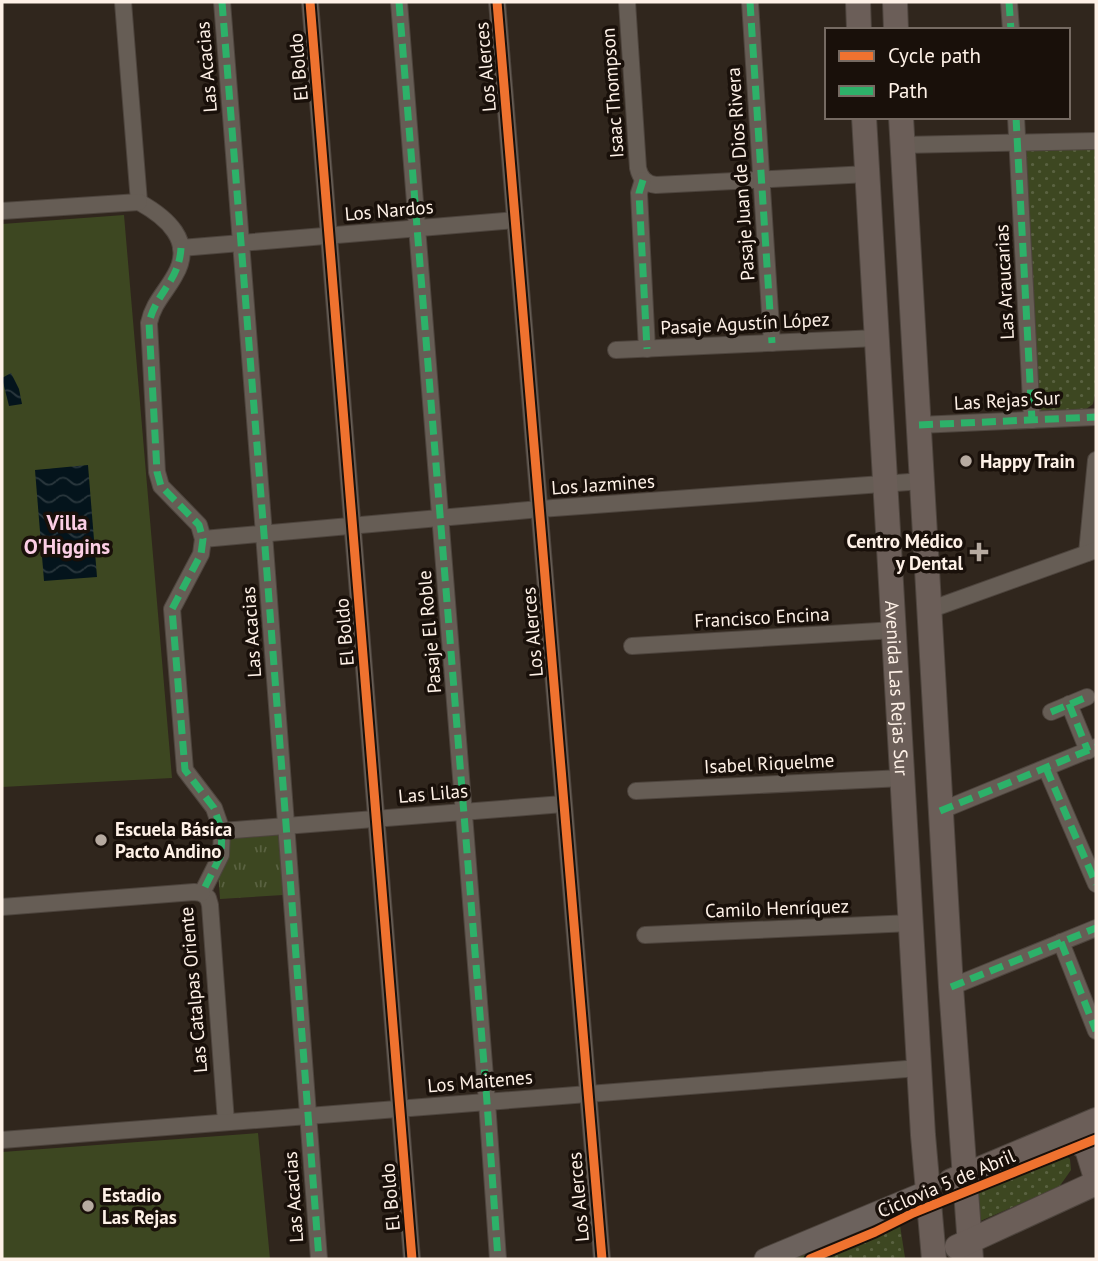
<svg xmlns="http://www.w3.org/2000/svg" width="1098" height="1261" font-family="'PT Sans',sans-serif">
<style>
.grass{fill:url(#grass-tufts)}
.park{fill:url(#park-dots)}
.garden{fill:#3d4721}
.water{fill:url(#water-waves)}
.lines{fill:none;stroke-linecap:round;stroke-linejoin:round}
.street-casing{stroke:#4d443d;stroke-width:18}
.secondary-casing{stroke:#4d443d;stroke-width:23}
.primary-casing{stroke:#4d443d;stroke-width:26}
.street{stroke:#665d55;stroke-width:16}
.secondary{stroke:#6c625d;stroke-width:21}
.primary{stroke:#6b5e58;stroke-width:24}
.quiet{stroke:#2db169;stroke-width:7;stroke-dasharray:14 7;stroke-linecap:butt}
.cycleway-casing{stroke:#19100a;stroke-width:13}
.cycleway{stroke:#ef722f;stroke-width:9}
.poi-dot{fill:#b6aaa0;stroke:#19100a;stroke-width:2.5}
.labels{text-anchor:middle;stroke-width:7;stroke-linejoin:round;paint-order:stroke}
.street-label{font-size:19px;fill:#fef1e7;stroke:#19100a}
.poi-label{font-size:19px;font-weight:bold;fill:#fef1e7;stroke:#19100a;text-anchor:start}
.neighbourhood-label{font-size:21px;font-weight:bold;fill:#fccee5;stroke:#19100a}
</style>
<defs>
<pattern id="grass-tufts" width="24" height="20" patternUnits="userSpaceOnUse" patternTransform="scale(1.75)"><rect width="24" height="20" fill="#3d4721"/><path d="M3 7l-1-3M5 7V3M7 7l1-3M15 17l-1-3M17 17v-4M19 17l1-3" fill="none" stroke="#5a6241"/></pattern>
<pattern id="park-dots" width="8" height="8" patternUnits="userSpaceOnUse" patternTransform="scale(1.75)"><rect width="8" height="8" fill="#3d4721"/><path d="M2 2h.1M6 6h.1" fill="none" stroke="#5a6241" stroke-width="1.8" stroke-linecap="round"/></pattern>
<pattern id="water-waves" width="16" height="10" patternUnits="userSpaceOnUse" patternTransform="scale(1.75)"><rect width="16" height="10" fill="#04141c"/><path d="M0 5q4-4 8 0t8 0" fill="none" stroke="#2a373d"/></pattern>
</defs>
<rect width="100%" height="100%" fill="#30261d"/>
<polygon class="grass" points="279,833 283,895 220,899 218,871 228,836"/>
<g class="park">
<polygon points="1025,149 1096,149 1096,389 1093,404 1085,410 1035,413"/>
<polygon points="1056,1148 1070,1159 1071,1170 1059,1187 978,1222 977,1180"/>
<polygon points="898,1212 905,1258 785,1259"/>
</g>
<g class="garden">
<polygon points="124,215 172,778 2,787 2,224"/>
<polygon points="258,1133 270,1259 2,1259 2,1152"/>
</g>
<g class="water">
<polygon points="11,373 19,389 22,404 9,406 2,378"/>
<polygon points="88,465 97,577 44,581 35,470"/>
</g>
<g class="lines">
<g class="street-casing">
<g id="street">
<polyline points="123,2 139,202"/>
<polyline points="222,2 264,534 319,1259"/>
<polyline points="310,2 412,1259"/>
<polyline points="399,2 487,1102 498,1259"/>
<polyline points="497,2 602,1259"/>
<path d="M627,2l11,166c2,10 8,16 18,17l212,-11"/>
<polyline points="750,2 772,343"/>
<polyline points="1009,2 1011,30"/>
<polyline points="1016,117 1032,420"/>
<polyline points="902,145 1096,141"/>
<polyline points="643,180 639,193 647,349"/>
<path d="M139,202c27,15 56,39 36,73 -9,17 -22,28 -26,48l8,149 4,14 38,39 4,14 -2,15 -29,55 13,161 29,38 8,23 -1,24 -19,38"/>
<polyline points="2,211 139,202"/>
<polyline points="181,248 515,220"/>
<polyline points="616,350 877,338"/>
<polyline points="919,425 1096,417"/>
<polyline points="203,539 540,509 923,481"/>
<polyline points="1087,553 1096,460"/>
<polyline points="929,610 1096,550"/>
<polyline points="632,646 895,630"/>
<polyline points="1069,704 1088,751"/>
<polyline points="1051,712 1087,697"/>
<polyline points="1046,768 1096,884"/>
<polyline points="636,791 903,778"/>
<polyline points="940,811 1096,747"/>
<polyline points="222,831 563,804"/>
<polyline points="202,893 208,898 210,905 226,1122"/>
<polyline points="2,907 194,892 202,893"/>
<polyline points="645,935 911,923"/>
<polyline points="1061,942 1096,1031"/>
<polyline points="951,987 1096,928"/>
<polyline points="2,1140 919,1068"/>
</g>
</g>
<g class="secondary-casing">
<polyline id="secondary" points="765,1259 928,1191"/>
</g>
<g class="primary-casing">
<g id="primary">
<polyline points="858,2 859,30"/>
<polyline points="895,2 896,30"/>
<path id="s1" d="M864,117l59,1018 11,124"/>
<polyline points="901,117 951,987 971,1259"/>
<polyline points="1067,1133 1087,1149 1096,1178"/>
<polyline points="951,1181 1096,1120"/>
<polyline points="957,1247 1096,1183"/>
</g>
</g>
<use href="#street" class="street"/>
<use href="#secondary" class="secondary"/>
<use href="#primary" class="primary"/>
<g class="quiet">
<polyline points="222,2 264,534 319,1259"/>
<polyline points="399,2 487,1102 498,1259"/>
<polyline points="750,2 772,343"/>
<polyline points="1009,2 1011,30"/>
<polyline points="1016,117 1032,420"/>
<polyline points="643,180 639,193 647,349"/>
<path d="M181,248c-2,34 -25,44 -32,75l8,149 4,14 38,39 4,14 -2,15 -29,55 13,161 29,38 8,23 -1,24 -19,38"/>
<polyline points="919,425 1096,417"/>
<polyline points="1069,704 1088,751"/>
<polyline points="1051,712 1087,697"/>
<polyline points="1046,768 1096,884"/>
<polyline points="940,811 1096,747"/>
<polyline points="1061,942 1096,1031"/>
<polyline points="951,987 1096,928"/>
</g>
<g class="cycleway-casing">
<g id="cycleway">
<polyline points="310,2 412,1259"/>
<polyline points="497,2 602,1259"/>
<polyline points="810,1259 875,1232 913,1213 1096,1139"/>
</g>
</g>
<use href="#cycleway" class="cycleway"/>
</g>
<g class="poi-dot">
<circle cx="966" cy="461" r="7"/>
<path d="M975.5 541.5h7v7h7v7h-7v7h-7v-7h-7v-7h7z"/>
<circle cx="101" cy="840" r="7"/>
<circle cx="88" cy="1206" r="7"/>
</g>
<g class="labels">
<g class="street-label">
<text transform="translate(206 67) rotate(-95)" y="7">Las Acacias</text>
<text transform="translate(298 67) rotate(-95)" y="7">El Boldo</text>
<text transform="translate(485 67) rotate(-95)" y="7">Los Alerces</text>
<text transform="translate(612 93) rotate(-94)" y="7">Isaac Thompson</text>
<text transform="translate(740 174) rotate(-94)" y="7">Pasaje Juan de Dios Rivera</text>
<text transform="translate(389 210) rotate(-5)" y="7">Los Nardos</text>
<text transform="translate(1004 282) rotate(-93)" y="7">Las Araucarias</text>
<text transform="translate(745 323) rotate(-3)" y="7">Pasaje Agustín López</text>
<text transform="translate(1007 400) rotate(-3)" y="7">Las Rejas Sur</text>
<text transform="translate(603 484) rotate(-4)" y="7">Los Jazmines</text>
<text transform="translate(762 617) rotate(-3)" y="7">Francisco Encina</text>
<text transform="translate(251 632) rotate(-94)" y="7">Las Acacias</text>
<text transform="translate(344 632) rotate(-95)" y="7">El Boldo</text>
<text transform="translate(429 632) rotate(-95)" y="7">Pasaje El Roble</text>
<text transform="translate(532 632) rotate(-95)" y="7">Los Alerces</text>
<text dy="7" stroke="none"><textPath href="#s1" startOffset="572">Avenida Las Rejas Sur</textPath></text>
<text transform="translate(769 763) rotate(-3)" y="7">Isabel Riquelme</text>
<text transform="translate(433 793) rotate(-5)" y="7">Las Lilas</text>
<text transform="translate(777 908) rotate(-2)" y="7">Camilo Henríquez</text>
<text transform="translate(193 990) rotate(-95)" y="7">Las Catalpas Oriente</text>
<text transform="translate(480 1081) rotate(-5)" y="7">Los Maitenes</text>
<text transform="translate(946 1183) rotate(-23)" y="7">Ciclovia 5 de Abril</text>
<text transform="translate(293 1197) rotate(-94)" y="7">Las Acacias</text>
<text transform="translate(390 1197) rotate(-95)" y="7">El Boldo</text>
<text transform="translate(578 1197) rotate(-95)" y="7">Los Alerces</text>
</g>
<g class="poi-label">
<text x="980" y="468">Happy Train</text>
<text x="963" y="548" text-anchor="end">Centro Médico<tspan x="963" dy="22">y Dental</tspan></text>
<text x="115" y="836">Escuela Básica<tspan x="115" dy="22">Pacto Andino</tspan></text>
<text x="102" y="1202">Estadio<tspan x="102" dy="22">Las Rejas</tspan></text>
</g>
<g class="neighbourhood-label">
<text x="67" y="530">Villa<tspan x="67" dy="24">O'Higgins</tspan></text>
</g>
</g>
<rect width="1098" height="1261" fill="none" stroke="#fef1e7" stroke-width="7"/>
<rect x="825" y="28" width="245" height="91" fill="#19100a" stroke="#756a62" stroke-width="2"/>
<rect x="839" y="51" width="35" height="10" fill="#ef722f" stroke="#756a62" stroke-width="2"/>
<text x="888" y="63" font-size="21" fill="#fef1e7">Cycle path</text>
<rect x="839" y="86" width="35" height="10" fill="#2db169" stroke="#756a62" stroke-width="2"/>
<text x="888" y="98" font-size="21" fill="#fef1e7">Path</text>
</svg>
